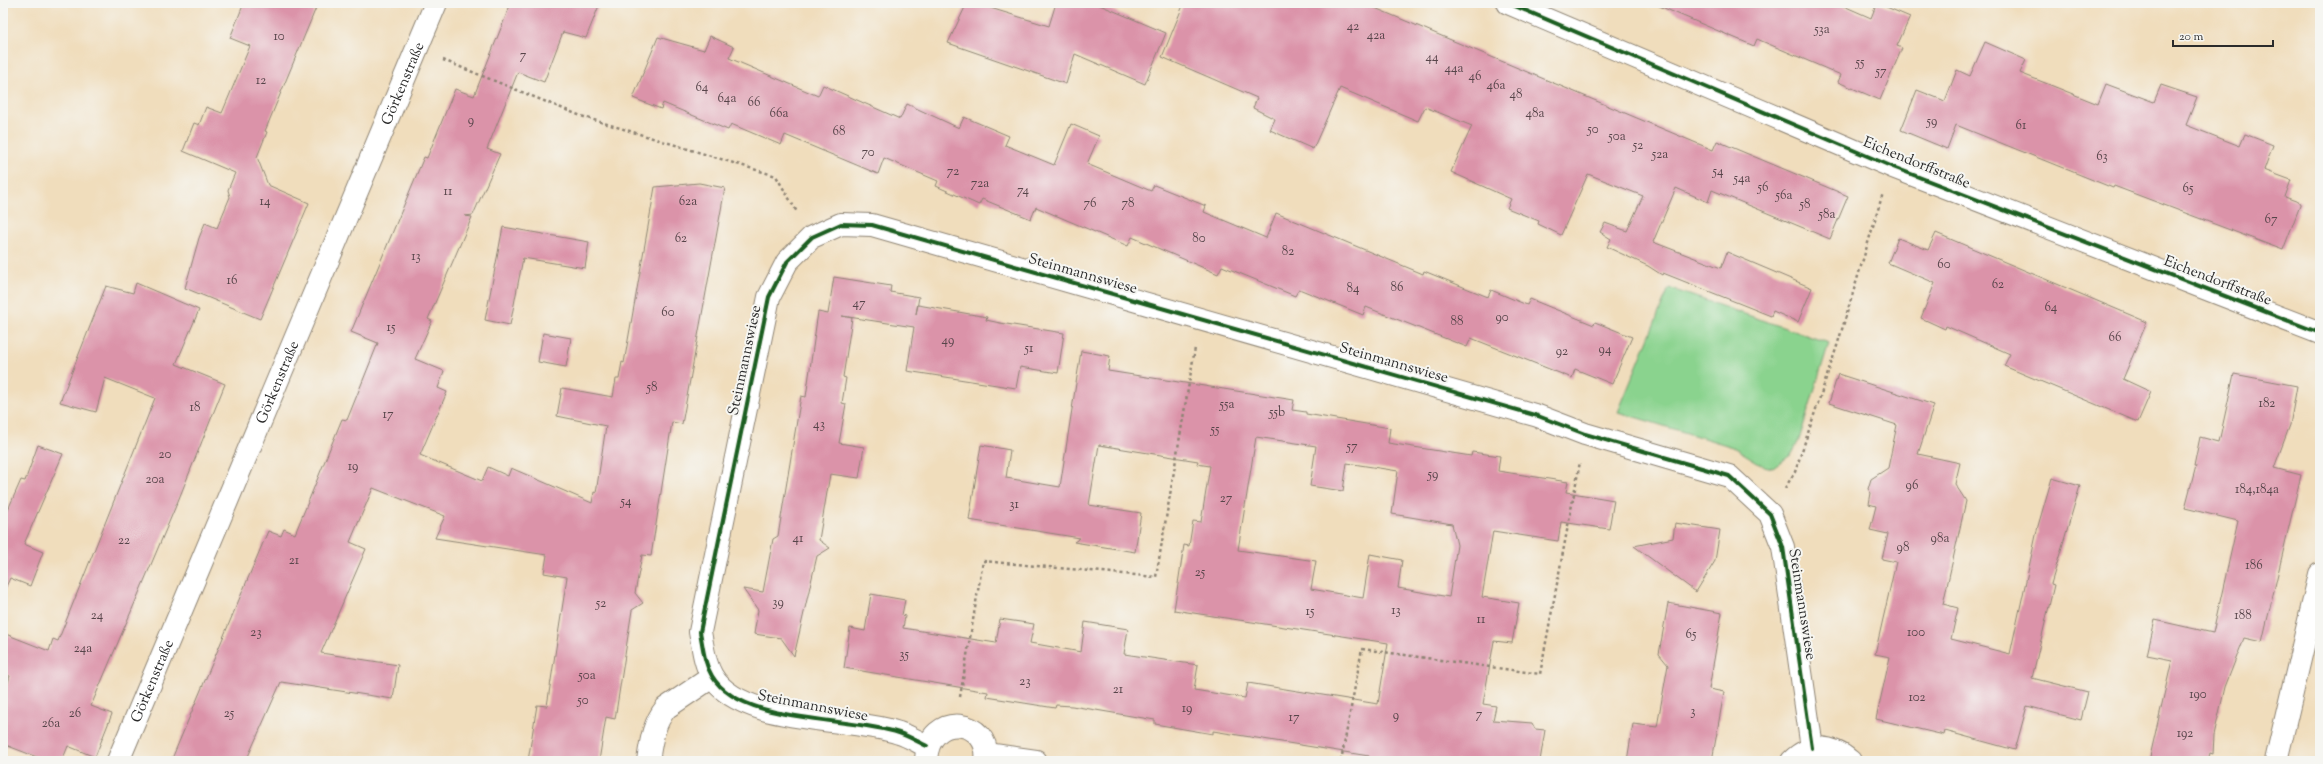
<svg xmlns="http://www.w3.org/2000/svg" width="2323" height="764" font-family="'Sorts Mill Goudy',serif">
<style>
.park{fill:#8ad38e;stroke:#5a7f5c}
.building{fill:#db93a9;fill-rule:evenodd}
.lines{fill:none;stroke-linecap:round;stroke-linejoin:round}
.minor-casing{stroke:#8e8474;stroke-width:24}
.path{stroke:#8e8474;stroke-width:2.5;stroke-dasharray:3 3;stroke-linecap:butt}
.minor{stroke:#fff;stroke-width:22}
.cycleway-casing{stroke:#f6f6f2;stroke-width:6}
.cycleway{stroke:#1b5e20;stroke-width:4}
.labels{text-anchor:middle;stroke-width:4;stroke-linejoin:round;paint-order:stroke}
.number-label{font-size:13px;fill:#57454a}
.street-label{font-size:15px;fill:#2b2b2b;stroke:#f6f6f2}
</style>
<rect width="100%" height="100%" fill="#f6f6f2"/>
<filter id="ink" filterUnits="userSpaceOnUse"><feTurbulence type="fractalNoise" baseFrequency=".025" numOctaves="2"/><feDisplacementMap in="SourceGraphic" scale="8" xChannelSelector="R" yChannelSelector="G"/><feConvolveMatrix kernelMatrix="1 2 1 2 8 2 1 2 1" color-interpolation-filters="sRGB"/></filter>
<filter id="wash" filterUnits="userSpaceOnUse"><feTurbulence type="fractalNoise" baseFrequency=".012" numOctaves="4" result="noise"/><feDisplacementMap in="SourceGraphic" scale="16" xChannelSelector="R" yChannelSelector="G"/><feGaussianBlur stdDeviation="0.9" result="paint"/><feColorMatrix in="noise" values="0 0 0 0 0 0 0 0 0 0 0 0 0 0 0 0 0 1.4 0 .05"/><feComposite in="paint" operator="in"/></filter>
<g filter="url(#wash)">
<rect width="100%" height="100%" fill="#f0ddbc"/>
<polygon class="park" points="1669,288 1829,343 1799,440 1792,454 1773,468 1764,466 1733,447 1618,412"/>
<g id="blocks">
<g class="building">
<polygon points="244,3 318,3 265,131 267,132 257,157 268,185 309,203 260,319 185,288 199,238 205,223 217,228 230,197 228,190 235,173 183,151 194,123 199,125 206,107 222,113 250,46 230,38"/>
<polygon points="511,3 600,3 586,38 563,32 544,82 518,72 487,149 500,154 473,215 465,216 472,217 428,319 432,321 415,359 444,371 438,388 447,392 420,455 482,481 488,467 508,476 511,468 592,503 594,492 596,493 606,426 557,416 562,388 613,397 616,379 619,379 622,362 624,363 655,187 699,183 725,188 682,424 672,422 651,556 642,555 635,593 643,603 632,610 615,719 606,717 599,761 528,761 537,705 547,706 567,577 544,573 547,555 435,538 445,516 373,488 350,542 366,549 321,653 398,665 393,699 281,682 246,761 171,761 268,531 281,536 284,529 295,534 342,419 347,420 378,343 351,332 424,157 427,158 455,89 474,96"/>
<polygon points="967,3 974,3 1049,26 1056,3 1095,3 1166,33 1145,84 1075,54 1066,84 948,43"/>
<polygon points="1184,3 1363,3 1713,150 1717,141 1848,196 1830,239 1712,190 1708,202 1676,188 1653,242 1721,268 1727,252 1812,288 1798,322 1773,311 1771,316 1663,273 1662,275 1648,266 1607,247 1611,239 1600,232 1605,223 1627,231 1643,196 1588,174 1561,235 1538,224 1539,221 1507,208 1511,199 1451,172 1472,126 1425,107 1418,121 1340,88 1313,149 1270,130 1275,119 1253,108 1257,98 1162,57"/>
<polygon points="1652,3 1837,3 1871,18 1877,3 1910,17 1897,46 1902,48 1880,100 1838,82 1841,75 1757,39 1754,46"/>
<polygon points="710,36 734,47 729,58 818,96 823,85 900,119 907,104 959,128 964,117 1009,136 1005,145 1054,165 1071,124 1099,136 1087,164 1151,191 1154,185 1206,206 1204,212 1266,238 1276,213 1423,274 1424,271 1488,297 1491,290 1527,305 1530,299 1594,325 1595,322 1632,337 1612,384 1575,369 1572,378 1471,338 1467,347 1366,307 1363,315 1299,289 1295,296 1222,266 1218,274 1132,237 1128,246 1036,207 1031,219 982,199 979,205 936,186 938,181 884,158 878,174 785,135 781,145 731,124 728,130 663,103 661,109 633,98 658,37 704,50"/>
<polygon points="1985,42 2026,60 2020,73 2098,104 2106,84 2154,102 2161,85 2197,97 2186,125 2240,146 2245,134 2273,145 2264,170 2291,180 2285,197 2301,203 2283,250 2114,186 2113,188 1956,125 1947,149 1901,130 1917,90 1945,101 1957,70 1970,76"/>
<polygon points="503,227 589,242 585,268 523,258 510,325 485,320"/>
<polygon points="1936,233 2147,322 2123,379 2151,392 2138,422 2004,366 2010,354 1946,326 1945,329 1921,318 1935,283 1888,263 1898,238 1928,250"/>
<polygon points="834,277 891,286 890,292 919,297 916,314 918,305 987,317 986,320 1000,323 1064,333 1058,373 1020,367 1016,388 907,371 914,327 842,316 852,318 843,377 846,378 842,403 846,404 839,443 864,447 859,478 830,474 819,540 830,548 817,556 794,656 781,638 754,634 758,610 743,589 763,592 773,539 778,536 801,396 806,397 818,312 828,314"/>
<polygon points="136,283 199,310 176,364 225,384 178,501 91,706 112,714 95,757 68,746 62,761 47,761 3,744 3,699 10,676 3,674 3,633 49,651 53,639 58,641 155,398 105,378 96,412 60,402 106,286 133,293"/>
<polygon points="543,333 571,338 566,367 538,362"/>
<path d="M1081,351l29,5 -2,15 186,29 -2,10 14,2v2l84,14 -2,15 83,13 1,-4 28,4 -2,15 70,11 -2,10 48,8 -5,29 -48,-7 -3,19 -65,-10 -11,66 37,6 -7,40 -18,-2 -11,63 13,2 -3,14 39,3 3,6 10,1 -5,31h-171v-5l-156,-25v3l-58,-10v-4l-83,-14 -16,-1 -1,3 -68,-11 1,-5 -144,-24 6,-40 15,3 6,-37 34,6 -3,15 3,1 -2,12 93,15 4,-24 34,5 -4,19 51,9 4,-30 43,7 -4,25 74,11 -4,25 51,8 3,-15 130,21 10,-61 -214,-33 10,-65 5,1 4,-25 8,1 9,-56 -13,-2 1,-3 -99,-16 -10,60 52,8 -6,39 -61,-10 6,-4 -111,-18 12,-75 29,5 -4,28 54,9zM1256,437l60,9 -6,40 33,5 4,-28 51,8 -6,43 60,10 5,21 -8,52 -51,-9 4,-28 -32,-6 -7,44 -52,-9 5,-28 -78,-11z"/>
<polygon points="1838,374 1934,405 1918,454 1960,463 1955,484 1966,501 1943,604 1958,608 1951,639 2010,654 2038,526 2052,478 2080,486 2051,584 2054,585 2032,678 2088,692 2081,720 2027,706 2015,750 1945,731 1944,735 1876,719 1890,657 1875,654 1896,562 1882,559 1888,534 1870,530 1876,506 1869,504 1871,493 1868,489 1871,479 1888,468 1897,425 1829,403"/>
<polygon points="2234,374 2297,386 2290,425 2274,468 2301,475 2262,642 2244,638 2225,687 2214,735 2213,754 2210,753 2208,761 2149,761 2172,660 2147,655 2155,620 2213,633 2238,521 2185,508 2196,466 2194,466 2200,437 2219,442"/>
<polygon points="38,445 63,454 24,544 43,552 30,586 10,578 3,593 3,521 21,480 25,481"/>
<polygon points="1675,523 1720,530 1715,561 1696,592 1634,546 1673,538"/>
<polygon points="1668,603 1722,613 1709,689 1724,692 1712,761 1627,761 1633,724 1657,727 1668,665 1659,654"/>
</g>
</g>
</g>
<g filter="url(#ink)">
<use href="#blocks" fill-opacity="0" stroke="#8e8474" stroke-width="1"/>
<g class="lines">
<g class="minor-casing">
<g id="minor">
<polyline points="1508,3 1893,167 2320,333"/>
<path d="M927,746c-9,-4 -18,-10 -28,-13 -49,-17 -158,-8 -187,-57 -8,-13 -9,-29 -12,-44l69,-335 18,-35 25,-25 29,-13 31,1 666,191 47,18 144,42 41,38 13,33 29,201"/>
<polyline points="987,754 1036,761"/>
<path d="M926,760c3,-51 66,-41 60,1"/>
<path id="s1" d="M118,761l318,-758"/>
<path d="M648,761c3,-19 5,-37 18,-53l46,-31"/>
<path d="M1792,761c18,-18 40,-16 58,0"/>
<polyline points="2276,761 2320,574"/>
</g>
</g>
<g class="path">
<polyline points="443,60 581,116 776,176 797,212"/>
<polyline points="1785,488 1795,472 1837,346 1883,193"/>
<polyline points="960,697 983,561 1156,577 1195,348"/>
<polyline points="1341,761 1362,649 1540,674 1580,462"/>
</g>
<use href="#minor" class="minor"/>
<g class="cycleway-casing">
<g id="cycleway">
<polyline points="1508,3 1893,167 2320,333"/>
<path d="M927,746c-9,-4 -18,-10 -28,-13 -49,-17 -158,-8 -187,-57 -8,-13 -9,-29 -12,-44l69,-335 18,-35 25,-25 29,-13 31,1 666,191 47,18 144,42 41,38 13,33 29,201"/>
</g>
</g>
<use href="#cycleway" class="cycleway"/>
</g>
</g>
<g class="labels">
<g class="number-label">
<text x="1353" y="30">42</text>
<text x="1822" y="33">53a</text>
<text x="1376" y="39">42a</text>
<text x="279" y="40">10</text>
<text x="523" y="59">7</text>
<text x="1432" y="61">44</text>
<text x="1860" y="66">55</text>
<text x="1454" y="72">44a</text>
<text x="1881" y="75">57</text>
<text x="1475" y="80">46</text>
<text x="261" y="84">12</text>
<text x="1496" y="89">46a</text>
<text x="702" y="91">64</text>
<text x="1516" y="98">48</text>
<text x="727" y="102">64a</text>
<text x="754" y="106">66</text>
<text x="779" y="117">66a</text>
<text x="1535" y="117">48a</text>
<text x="471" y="124">9</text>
<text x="1932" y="125">59</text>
<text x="2021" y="129">61</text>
<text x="1593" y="133">50</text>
<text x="839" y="135">68</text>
<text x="1617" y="140">50a</text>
<text x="1638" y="149">52</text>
<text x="868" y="156">70</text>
<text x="1660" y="158">52a</text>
<text x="2102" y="160">63</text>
<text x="953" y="175">72</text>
<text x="1718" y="175">54</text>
<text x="1742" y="182">54a</text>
<text x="980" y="187">72a</text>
<text x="1763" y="191">56</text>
<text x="2188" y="192">65</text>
<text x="1023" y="194">74</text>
<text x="448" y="195">11</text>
<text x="1784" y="199">56a</text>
<text x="265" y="205">14</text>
<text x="688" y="205">62a</text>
<text x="1090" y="207">76</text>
<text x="1128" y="207">78</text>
<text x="1805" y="208">58</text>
<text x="1827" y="218">58a</text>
<text x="2271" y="223">67</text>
<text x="681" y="242">62</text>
<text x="1199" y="242">80</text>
<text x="1288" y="255">82</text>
<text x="416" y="260">13</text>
<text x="1944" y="268">60</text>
<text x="232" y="284">16</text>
<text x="1998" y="288">62</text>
<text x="1397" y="291">86</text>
<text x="1353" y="292">84</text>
<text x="859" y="307">47</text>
<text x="2051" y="311">64</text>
<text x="668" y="316">60</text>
<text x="1502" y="321">90</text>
<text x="1457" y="325">88</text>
<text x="391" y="331">15</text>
<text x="2115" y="341">66</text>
<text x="948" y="344">49</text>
<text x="1029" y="352">51</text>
<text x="1605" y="353">94</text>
<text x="1562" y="355">92</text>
<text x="652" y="391">58</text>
<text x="2267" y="407">182</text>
<text x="1227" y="408">55a</text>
<text x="195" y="411">18</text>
<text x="1277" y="416">55b</text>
<text x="388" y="418">17</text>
<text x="819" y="428">43</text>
<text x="1215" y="433">55</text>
<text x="1352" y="450">57</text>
<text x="165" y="458">20</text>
<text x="353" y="470">19</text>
<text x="1433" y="478">59</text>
<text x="155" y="483">20a</text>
<text x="1912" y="489">96</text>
<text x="2257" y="493">184,184a</text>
<text x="1226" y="502">27</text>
<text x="626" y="505">54</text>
<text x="1014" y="508">31</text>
<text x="798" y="542">41</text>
<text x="1940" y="542">98a</text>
<text x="124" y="544">22</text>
<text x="1903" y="551">98</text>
<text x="294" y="564">21</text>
<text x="2254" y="569">186</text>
<text x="1200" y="576">25</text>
<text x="778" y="606">39</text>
<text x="601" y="607">52</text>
<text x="1396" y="614">13</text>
<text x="1310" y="615">15</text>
<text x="97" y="619">24</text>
<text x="2243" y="619">188</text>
<text x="1481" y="623">11</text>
<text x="256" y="636">23</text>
<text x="1916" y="636">100</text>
<text x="1691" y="638">65</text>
<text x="83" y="652">24a</text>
<text x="904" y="658">35</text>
<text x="587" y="679">50a</text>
<text x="1025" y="685">23</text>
<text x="1118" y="693">21</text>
<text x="2198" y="698">190</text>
<text x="1917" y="701">102</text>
<text x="583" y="704">50</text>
<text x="1187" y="712">19</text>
<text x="1693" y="715">3</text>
<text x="75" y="717">26</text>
<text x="229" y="717">25</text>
<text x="1479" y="718">7</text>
<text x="1396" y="719">9</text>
<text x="1294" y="721">17</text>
<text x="51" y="727">26a</text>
<text x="2185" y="737">192</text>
</g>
<g class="street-label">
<text dy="5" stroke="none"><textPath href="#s1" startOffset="735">Görkenstraße</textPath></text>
<text transform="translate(1917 162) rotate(22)" y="5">Eichendorffstraße</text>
<text transform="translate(1083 273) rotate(16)" y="5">Steinmannswiese</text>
<text transform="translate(2218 280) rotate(21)" y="5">Eichendorffstraße</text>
<text transform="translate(744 360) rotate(-78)" y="5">Steinmannswiese</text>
<text transform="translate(1394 362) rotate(16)" y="5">Steinmannswiese</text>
<text dy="5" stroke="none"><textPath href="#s1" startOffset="411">Görkenstraße</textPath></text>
<text transform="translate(1803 604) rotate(81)" y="5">Steinmannswiese</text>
<text dy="5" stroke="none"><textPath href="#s1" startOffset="87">Görkenstraße</textPath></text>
<text transform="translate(813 705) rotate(11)" y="5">Steinmannswiese</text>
</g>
</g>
<rect width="2323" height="764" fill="none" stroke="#f6f6f2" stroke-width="16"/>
<path d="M2173 40v6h100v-6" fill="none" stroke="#2b2b2b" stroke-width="2"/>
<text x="2179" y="40" font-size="12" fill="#2b2b2b" stroke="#f6f6f2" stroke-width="3" paint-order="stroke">20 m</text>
</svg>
